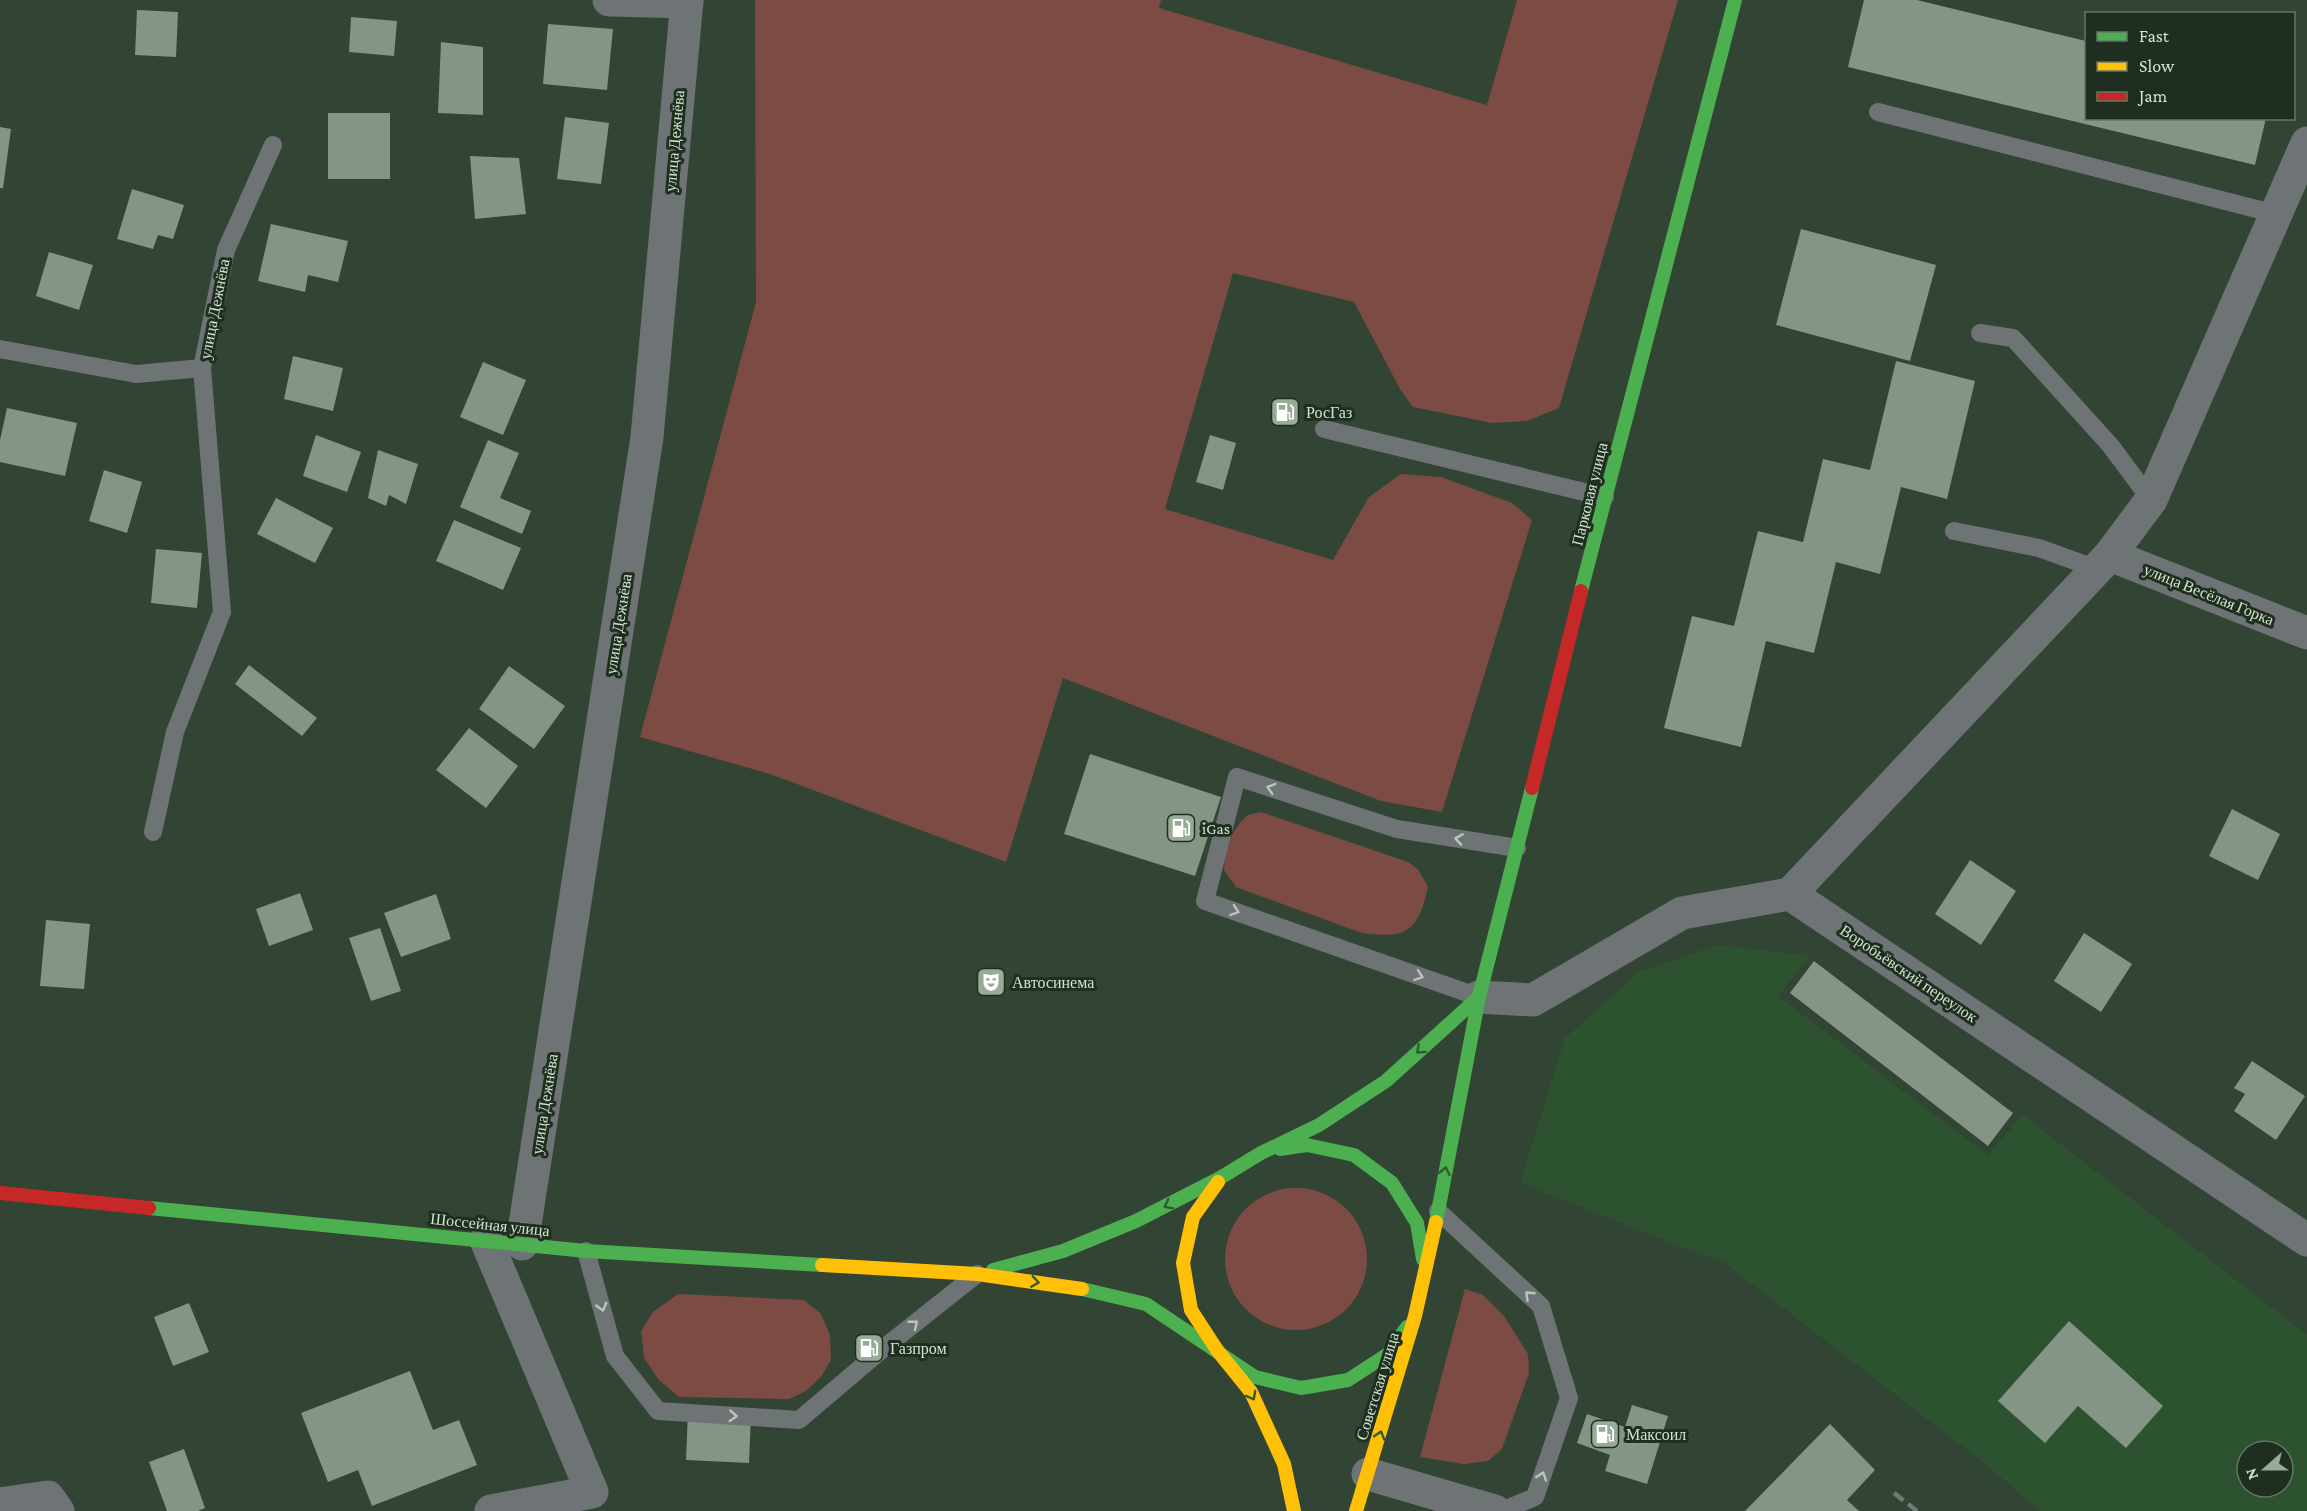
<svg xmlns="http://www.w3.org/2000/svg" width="2307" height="1511" font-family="'Crimson Pro',serif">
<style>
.built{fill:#2d522f;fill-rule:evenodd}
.green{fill:#7c4b44}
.building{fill:#849485}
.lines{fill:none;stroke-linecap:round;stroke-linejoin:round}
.lane{stroke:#6e7375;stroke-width:18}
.street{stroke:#6e7375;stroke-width:33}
.fast{stroke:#4caf50;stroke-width:14}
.slow{stroke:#ffc107;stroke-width:14}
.jam{stroke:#c62828;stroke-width:14}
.rail{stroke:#727976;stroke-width:4.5;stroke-dasharray:12 6;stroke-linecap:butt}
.oneway{stroke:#b7c7b8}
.oneway2{stroke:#2f5b30}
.labels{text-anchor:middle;stroke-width:6;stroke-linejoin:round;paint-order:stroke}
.street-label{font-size:16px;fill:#cfe3cf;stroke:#1f2e1f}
.poi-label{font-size:16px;fill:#cfe3cf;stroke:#1f2e1f;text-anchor:start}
</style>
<rect width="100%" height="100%" fill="#324433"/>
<path class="built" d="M1717,945l93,11 -32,40 210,159 35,-40 284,220v176h-267l-56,-48 -258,-199 -206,-81 45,-145 76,-67zM2247,1451h36v36h-36z"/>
<g class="green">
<polygon points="755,0 1161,0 1159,8 1487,105 1517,0 1678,0 1559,408 1527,421 1492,423 1413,407 1400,389 1354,302 1233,273 1165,509 1333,560 1369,497 1401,474 1441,477 1512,503 1532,520 1442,812 1381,801 1063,678 1006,862 770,774 640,737 756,302"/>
<path d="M1261,812l147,50 10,7 10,18c-10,45 -21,52 -66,46l-126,-46 -12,-17c1,-18 7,-42 23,-54 3,-2 10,-3 14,-4z"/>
<circle cx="1296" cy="1259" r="71"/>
<polygon points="1465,1289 1483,1295 1504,1316 1528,1354 1529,1373 1502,1449 1488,1461 1464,1464 1420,1457"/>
<polygon points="678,1294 804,1300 821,1314 830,1335 831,1360 821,1377 806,1391 789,1399 679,1397 659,1380 644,1358 641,1331 653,1312"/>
</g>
<g class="building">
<polygon points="1864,0 1917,0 2086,41 2086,118 2266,118 2255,165 1848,67"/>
<polygon points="137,10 178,12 176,57 135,55"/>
<polygon points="351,17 397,21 394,56 349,52"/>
<polygon points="548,24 613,29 607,90 543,84"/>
<polygon points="441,42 483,47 483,115 438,113"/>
<rect x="328" y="113" width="62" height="66"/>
<polygon points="565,117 609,123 601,184 557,179"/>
<polygon points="0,127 11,129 3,188 0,188"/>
<polygon points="470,156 519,158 526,214 475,219"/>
<polygon points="132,189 184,205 173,239 158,235 153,249 117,239"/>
<polygon points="271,224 348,241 338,282 308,275 305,292 258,281"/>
<polygon points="1801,229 1936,265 1910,361 1776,325"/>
<polygon points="49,252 93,265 79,310 36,296"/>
<polygon points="293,356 343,368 333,411 284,399"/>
<polygon points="1896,361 1975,381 1947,499 1901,487 1880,574 1836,562 1814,653 1766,641 1741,747 1664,728 1692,616 1734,626 1758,531 1803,542 1823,459 1870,470"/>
<polygon points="483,362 526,380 503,435 460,417"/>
<polygon points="7,408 77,423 65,476 0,462 0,440"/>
<polygon points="316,435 361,452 347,492 303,476"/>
<polygon points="1210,435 1236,443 1223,490 1196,482"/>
<polygon points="488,440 519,453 500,498 531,511 522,534 460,507"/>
<polygon points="378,450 418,464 406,504 389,495 386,506 368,498"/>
<polygon points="104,470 142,482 127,533 89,521"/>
<polygon points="276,498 333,528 315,563 257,534"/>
<polygon points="454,520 521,548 503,590 436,561"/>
<polygon points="156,549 202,553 197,608 151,603"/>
<polygon points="249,665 317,718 302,736 235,684"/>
<polygon points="509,666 565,706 534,749 479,709"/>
<polygon points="469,728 518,766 486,808 436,770"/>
<polygon points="1090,754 1221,797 1195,876 1064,834"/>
<polygon points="2232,809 2280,834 2258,880 2209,856"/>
<polygon points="1970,860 2016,891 1981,945 1935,914"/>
<polygon points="300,893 313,930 269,946 256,909"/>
<polygon points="436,894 451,939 401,957 384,913"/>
<polygon points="46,920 90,924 84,989 40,986"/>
<polygon points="380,928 401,991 371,1001 349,938"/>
<polygon points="2084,933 2132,964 2101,1012 2054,981"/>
<polygon points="1814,961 2013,1113 1988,1146 1790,993"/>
<polygon points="2252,1061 2305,1096 2276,1140 2234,1111 2245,1094 2234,1088"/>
<polygon points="189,1303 209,1352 173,1366 154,1317"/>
<polygon points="2069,1321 2163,1406 2126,1448 2078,1406 2045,1443 1998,1401"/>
<polygon points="410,1371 433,1430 459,1420 477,1465 372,1506 358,1470 328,1482 301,1413"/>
<polygon points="1632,1405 1668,1416 1647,1484 1605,1471 1610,1455 1577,1443 1587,1414 1625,1427"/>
<polygon points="688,1411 751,1414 749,1463 686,1460"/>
<polygon points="1830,1424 1875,1470 1847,1500 1859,1511 1745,1511"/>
<polygon points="184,1449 205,1508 198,1511 167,1511 149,1462"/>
</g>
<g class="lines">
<g class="lane">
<polyline points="1878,112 2276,214"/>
<polyline points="1980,333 2013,338 2110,445 2151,500"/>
<polyline points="0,349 136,374 202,368"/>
<polyline points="1324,429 1605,497"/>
<polyline points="1954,531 2039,548 2097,569"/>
<polyline points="153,832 175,732 222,612 202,368 226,250 273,145"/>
<polyline points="1479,997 1205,901 1237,777 1397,829 1517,848"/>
<polyline points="1438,1211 1541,1306 1569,1398 1535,1497 1501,1511"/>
<polyline points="586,1251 615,1356 658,1411 799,1420 885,1347 977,1274"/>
</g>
<g class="street">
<polyline points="609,0 687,2"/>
<polyline points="2110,555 2307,633"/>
<polyline points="1790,894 2110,555 2151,500 2307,143"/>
<polyline points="1479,997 1533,1000 1682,913 1790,894 2307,1240"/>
<polyline points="486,1240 592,1492 491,1511"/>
<polyline points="522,1244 647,437 687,0"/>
<polyline points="1368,1474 1495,1511"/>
<polyline points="0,1504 48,1497 58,1511"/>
</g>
<g class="fast">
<polyline points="1581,591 1735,0"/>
<polyline points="1280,1149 1307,1145 1354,1155 1392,1183 1417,1223 1423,1259"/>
<polyline points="149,1208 586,1251 822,1265"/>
<polyline points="1436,1222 1479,997 1532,788"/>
<polyline points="993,1270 1063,1251 1136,1221 1220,1178 1261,1153 1319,1125 1386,1081 1479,997"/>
<polyline points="1082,1289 1146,1304 1255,1377 1301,1388 1348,1380 1388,1354 1407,1327"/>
</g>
<g class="slow">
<polyline points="1218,1182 1193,1217 1183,1263 1191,1310 1217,1350 1251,1392 1284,1464 1294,1511"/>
<polyline points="822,1265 977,1274 1082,1289"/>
<polyline points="1356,1511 1415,1316 1436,1222"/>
</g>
<g class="jam">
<polyline points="1532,788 1581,591"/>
<polyline points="0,1193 149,1208"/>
</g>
<polyline class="rail" points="1894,1493 1917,1511"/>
</g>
<defs><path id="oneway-chevron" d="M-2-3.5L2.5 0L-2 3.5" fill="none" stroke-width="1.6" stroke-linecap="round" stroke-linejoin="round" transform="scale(1.5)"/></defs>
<g class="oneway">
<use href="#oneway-chevron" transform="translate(1271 788) rotate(-162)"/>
<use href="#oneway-chevron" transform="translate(1459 839) rotate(-171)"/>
<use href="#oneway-chevron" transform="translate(1235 911) rotate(19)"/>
<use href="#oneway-chevron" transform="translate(1419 976) rotate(19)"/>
<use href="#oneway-chevron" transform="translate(1529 1295) rotate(-137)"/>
<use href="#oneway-chevron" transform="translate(602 1307) rotate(75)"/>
<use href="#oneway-chevron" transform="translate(914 1324) rotate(-39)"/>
<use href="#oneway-chevron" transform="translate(733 1416) rotate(4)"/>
<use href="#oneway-chevron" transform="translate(1542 1476) rotate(-71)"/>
</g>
<g class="oneway2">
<use href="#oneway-chevron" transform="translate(1420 1050) rotate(138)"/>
<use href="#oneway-chevron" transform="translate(1445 1171) rotate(-79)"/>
<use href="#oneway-chevron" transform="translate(1168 1205) rotate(153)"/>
<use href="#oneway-chevron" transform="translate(1035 1282) rotate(8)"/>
<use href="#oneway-chevron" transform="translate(1252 1396) rotate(61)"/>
<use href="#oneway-chevron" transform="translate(1380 1435) rotate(-73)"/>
</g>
<defs>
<g id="fuel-square" transform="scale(1.5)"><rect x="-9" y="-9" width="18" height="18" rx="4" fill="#98ab98" stroke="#1f2e1f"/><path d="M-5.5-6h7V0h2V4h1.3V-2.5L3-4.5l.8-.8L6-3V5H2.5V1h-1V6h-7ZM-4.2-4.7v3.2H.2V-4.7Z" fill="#fff"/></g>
<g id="theatre-square" transform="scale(1.5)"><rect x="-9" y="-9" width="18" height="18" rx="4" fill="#98ab98" stroke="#1f2e1f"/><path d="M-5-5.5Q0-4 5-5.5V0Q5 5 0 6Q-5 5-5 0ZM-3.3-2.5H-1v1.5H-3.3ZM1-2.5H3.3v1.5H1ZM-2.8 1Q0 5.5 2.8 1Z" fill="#fff"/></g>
</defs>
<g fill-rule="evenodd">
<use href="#fuel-square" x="1285" y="412"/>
<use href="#fuel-square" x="1181" y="828"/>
<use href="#theatre-square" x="991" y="982"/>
<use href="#fuel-square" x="869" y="1348"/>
<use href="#fuel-square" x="1605" y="1434"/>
</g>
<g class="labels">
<g class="street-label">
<text transform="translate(674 141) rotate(-85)" y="6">улица Дежнёва</text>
<text transform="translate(214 309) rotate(-79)" y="6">улица Дежнёва</text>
<text transform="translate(1589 494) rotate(-76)" y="6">Парковая улица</text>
<text transform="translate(2209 594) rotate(22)" y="6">улица Весёлая Горка</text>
<text transform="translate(618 624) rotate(-81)" y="6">улица Дежнёва</text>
<text transform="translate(1909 973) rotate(34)" y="6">Воробьёвский переулок</text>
<text transform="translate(544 1104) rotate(-81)" y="6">улица Дежнёва</text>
<text transform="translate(490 1224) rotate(6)" y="6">Шоссейная улица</text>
<text transform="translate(1377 1386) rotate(-73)" y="6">Советская улица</text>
</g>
<g class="poi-label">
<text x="1306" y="418">РосГаз</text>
<text x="1202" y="834">iGas</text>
<text x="1012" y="988">Автосинема</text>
<text x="890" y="1354">Газпром</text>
<text x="1626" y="1440">Максоил</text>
</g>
</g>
<rect x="2085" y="12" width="210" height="108" fill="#1f2e1f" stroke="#657665" stroke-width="1.5"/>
<rect x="2097" y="32" width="30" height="9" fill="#4caf50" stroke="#657665" stroke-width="1.5"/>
<text x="2139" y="42" font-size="18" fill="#cfe3cf">Fast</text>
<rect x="2097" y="62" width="30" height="9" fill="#ffc107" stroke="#657665" stroke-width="1.5"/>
<text x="2139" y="72" font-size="18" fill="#cfe3cf">Slow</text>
<rect x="2097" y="92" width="30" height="9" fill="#c62828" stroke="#657665" stroke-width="1.5"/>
<text x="2139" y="102" font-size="18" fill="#cfe3cf">Jam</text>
<g transform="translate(2265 1469) rotate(249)"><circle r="28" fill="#1f2e1f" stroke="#657665" stroke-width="1.5"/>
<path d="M0-4.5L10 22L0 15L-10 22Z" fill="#98ab98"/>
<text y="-9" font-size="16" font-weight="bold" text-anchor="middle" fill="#cfe3cf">N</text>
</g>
</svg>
